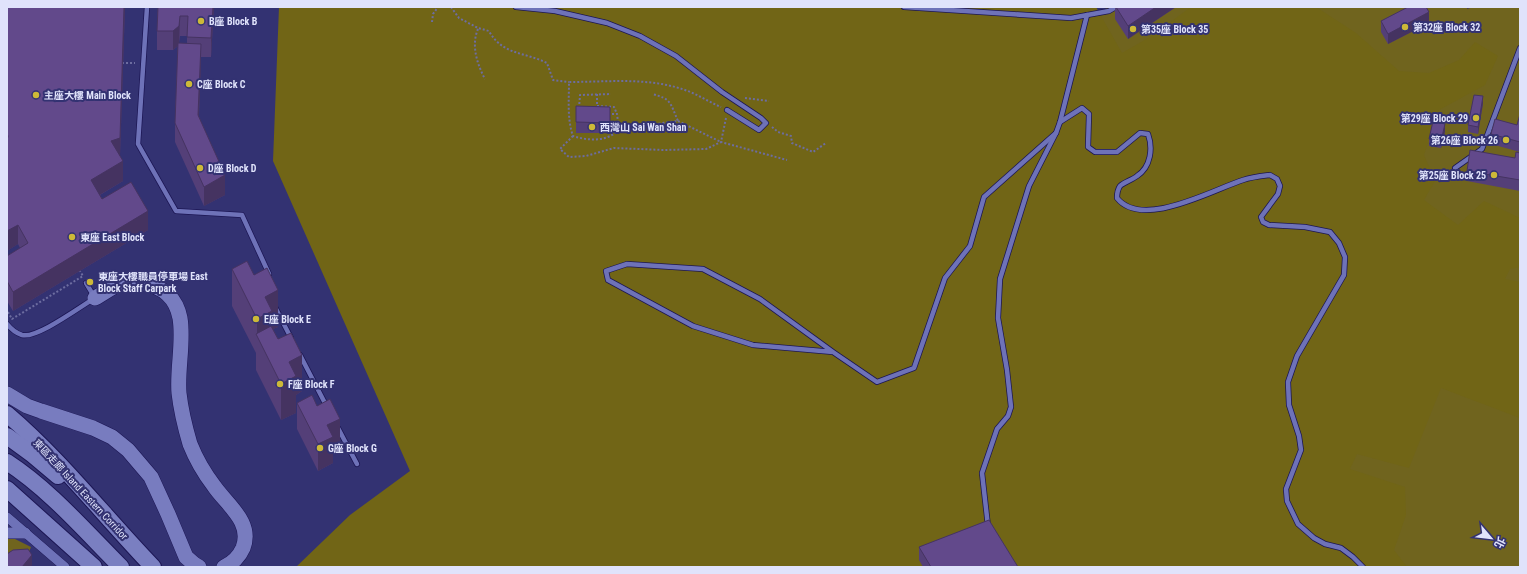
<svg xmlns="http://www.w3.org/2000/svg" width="1527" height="574" font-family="'Roboto Condensed','Noto Sans TC',sans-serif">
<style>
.green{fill:#70641e}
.forest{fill:#716516}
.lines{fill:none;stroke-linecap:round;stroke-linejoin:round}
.service-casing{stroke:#1c1654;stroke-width:6}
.minor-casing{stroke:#1c1654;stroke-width:10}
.tertiary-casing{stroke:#1c1654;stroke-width:12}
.trunk-casing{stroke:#1c1654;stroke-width:16}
.motorway-casing{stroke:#1c1654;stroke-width:18}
.path{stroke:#6d6da0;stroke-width:2;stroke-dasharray:2 2;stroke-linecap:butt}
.service{stroke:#6e72b8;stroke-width:4.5}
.minor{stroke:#6e72b8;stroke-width:9}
.tertiary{stroke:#6e72b8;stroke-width:11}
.trunk{stroke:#787cbf;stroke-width:15}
.motorway{stroke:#7a7fc1;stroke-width:16}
.wall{fill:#543f78;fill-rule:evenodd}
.shaded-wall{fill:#453361}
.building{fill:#62498b;stroke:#453361}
.poi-dot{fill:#cdb938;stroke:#333272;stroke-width:1.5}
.labels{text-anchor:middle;stroke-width:4;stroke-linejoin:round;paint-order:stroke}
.poi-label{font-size:10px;font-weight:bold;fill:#e0e3fb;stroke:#333272;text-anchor:start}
.street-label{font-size:10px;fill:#e0e3fb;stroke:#333272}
</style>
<rect width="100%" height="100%" fill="#333272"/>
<g class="green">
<polygon points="1107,7 1520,7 1520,567 1373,567 928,79 1103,12"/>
<polygon points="7,538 13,538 31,547 29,552 7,555"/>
</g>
<polygon class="forest" points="279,7 1096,7 1122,53 1150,37 1191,7 1316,7 1356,33 1399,71 1429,73 1459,60 1475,42 1498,56 1485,85 1439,110 1424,155 1435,181 1424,200 1458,225 1484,201 1520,218 1520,267 1510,269 1505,279 1520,282 1520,418 1441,388 1409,468 1357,454 1350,469 1405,487 1406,515 1394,550 1407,567 296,567 350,515 410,471 273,161"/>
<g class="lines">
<g class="service-casing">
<g id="service">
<polyline points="147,7 138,144 176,211 242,215 269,274"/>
<polyline points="516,7 555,11 607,23 640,36 676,56 722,92 761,118 766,123 759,130 727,110"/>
<polyline points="904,7 1071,18 1109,11 1116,7"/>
<path d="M1060,122l22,-14 7,6 -1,33 7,5h22l23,-19 8,1c5,14 3,33 -11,42 -5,4 -13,6 -17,10 -2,3 -3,8 -3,12 25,32 97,-9 126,-18 9,-3 19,-4 27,-5l7,4 3,7 -2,8 -17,23 2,5 6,3 36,2 25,5 9,11 6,14 -1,18 -47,81 -9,26 1,23 10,31 2,14 -15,39 1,12 11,23 16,14 11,6 16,4 12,9 10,10"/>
<polyline points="1455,168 1482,149 1520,48"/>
<polyline points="275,307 291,338"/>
<path d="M7,324c4,5 9,9 15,11 15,4 59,-29 73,-37l-9,-15"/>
<polyline points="833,352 760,299 703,269 627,264 606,271 608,280 693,326 753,345 833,352 877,382 914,368 945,278 970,246 984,197 1056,133"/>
<polyline points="300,355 327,407"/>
<polyline points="338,428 357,464"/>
<polyline points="988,526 982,473 997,429 1008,416 1011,407 1007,370 998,318 1000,279 1029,186 1056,133 1060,122 1087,15"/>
</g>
</g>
<g class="minor-casing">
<polyline id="minor" points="7,517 65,567"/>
</g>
<g class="tertiary-casing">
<polyline id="tertiary" points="7,533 25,533"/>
</g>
<g class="trunk-casing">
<g id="trunk">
<path d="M95,298c9,-5 21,-14 30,-16 5,-1 13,0 18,1 20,4 33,14 37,35 4,24 -3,51 -1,75 2,18 6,34 11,51 6,15 14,29 24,42 13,19 39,36 29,62 -4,9 -10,15 -19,19"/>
<polyline points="7,394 27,406 41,411 93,428 112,437 128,450 151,477 168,514 186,557 194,564 199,567"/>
</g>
</g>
<g class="motorway-casing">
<g id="motorway">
<path d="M7,414c54,46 97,102 146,153"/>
<polyline points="7,436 33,455 58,476"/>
<path d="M7,462c43,28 78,69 114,105"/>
<polyline points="7,489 94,567"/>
</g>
</g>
<g class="path">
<path d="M451,7l8,11 19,10 11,3c13,24 36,21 58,32l6,17 16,2"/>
<polyline points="432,22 433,14 438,7"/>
<path d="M478,29c-7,16 -1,35 7,50"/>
<polyline points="122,63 135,63"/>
<polyline points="597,94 597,106 614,107 617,114"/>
<polyline points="745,98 769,101"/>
<polyline points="579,108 580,95 611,94"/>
<path d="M608,114h9l2,15 59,-8c-8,-18 -6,-22 -26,-27"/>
<polyline points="726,118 721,142 787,160"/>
<polyline points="678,121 721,142"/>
<polyline points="772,127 778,132 791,136 792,143 813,152 826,143"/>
<path d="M619,129c-11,13 -30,12 -46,7 -6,-17 -4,-36 -4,-54 39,0 79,-5 116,8 12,4 24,12 36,17"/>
<polyline points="573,136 560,149 569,157 586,156 614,148 663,150 706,149 721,142"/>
<polyline points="8,312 12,319 83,276 80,271"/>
</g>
<use href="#service" class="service"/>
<use href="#minor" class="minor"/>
<use href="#tertiary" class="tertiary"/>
<use href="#trunk" class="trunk"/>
<use href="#motorway" class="motorway"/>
</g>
<g class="wall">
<polygon points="7,7 125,7 120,155 123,181 100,195 102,199 148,230 13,311 7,301 7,256 20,248 18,244 7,251"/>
<path d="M158,7h56l-3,50h-10l-2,60 26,78 -21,11 -29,-64v-19l3,-77 -5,4h-16v-19zM180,36h7v8l-8,-1z"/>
<polygon points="1115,7 1176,7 1128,39 1115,19"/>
<polygon points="1381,21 1429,23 1388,44 1381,32"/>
<polygon points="1483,103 1478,134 1468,132 1468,125"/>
<polygon points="576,106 610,107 610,133 576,133"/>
<polygon points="1520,114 1520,152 1491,144 1491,134 1517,125"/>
<polygon points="1445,131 1441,148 1429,146 1429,139"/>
<polygon points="1520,153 1520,191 1467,181 1467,171 1515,158"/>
<polygon points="232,269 278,327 273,329 302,391 296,395 296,413 281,420 256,370 256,353 232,306"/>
<polygon points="297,403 317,406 340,445 333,449 333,463 318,471 297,429"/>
<polygon points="919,547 1018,567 923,567 919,560"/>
</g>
<g class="shaded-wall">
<polygon points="124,7 125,7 120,157 111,141"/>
<polygon points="213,7 214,7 211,57 211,38"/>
<polygon points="1156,7 1176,7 1128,39 1128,26"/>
<polygon points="1467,7 1473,7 1467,9"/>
<polygon points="1429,12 1429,23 1388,44 1388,34"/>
<polygon points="180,16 179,45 173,50 173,31"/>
<polygon points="201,44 201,64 198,135 198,115"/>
<polygon points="1483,96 1483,103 1478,134 1478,127"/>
<polygon points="1445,124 1445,131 1441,148 1441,141"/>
<polygon points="123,161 123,181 91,200 91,180"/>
<polygon points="225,175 225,195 204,206 204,187"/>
<polygon points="148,211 148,230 13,311 13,292"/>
<polygon points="18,225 18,244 7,251 7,231"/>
<polygon points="278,290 278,327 257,336 257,319 265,297"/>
<polygon points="302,355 302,391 296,395 296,413 281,420 281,384 289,362"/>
<polygon points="340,419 340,445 333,449 333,463 318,471 318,444 327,425"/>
<polygon points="32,555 32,565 31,567 22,567"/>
</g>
<g class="building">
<polygon points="7,7 124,7 120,138 111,141 123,161 91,180 102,199 131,182 148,211 13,292 7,281 7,256 28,243 18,225 7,231 7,141 8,136 7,134"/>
<polygon points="158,7 213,7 211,38 187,37 188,16 180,16 179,26 173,31 157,31"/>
<polygon points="1116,7 1156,7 1128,26"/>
<polygon points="1408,7 1426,7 1429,12 1388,34 1381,21"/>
<polygon points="178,43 201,44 198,115 225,175 204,187 175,123"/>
<polygon points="1474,95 1483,96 1478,127 1468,125"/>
<polygon points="576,106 610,107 610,123 576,122"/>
<polygon points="1520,114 1520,142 1491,134 1495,119 1517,125"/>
<polygon points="1433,121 1445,124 1441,141 1429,139"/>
<polygon points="1470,150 1515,158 1516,152 1520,153 1520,180 1467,171"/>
<polygon points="247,261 254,275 267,268 278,290 265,297 272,311 257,319 232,269"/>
<polygon points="271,326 278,339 291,333 302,355 289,362 296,376 281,384 256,334"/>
<polygon points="312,395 317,406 330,399 340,419 327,425 333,437 318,444 297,403"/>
<polygon points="989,520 1018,567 931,567 919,547"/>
<polygon points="28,549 32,555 22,567 7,567 7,554 13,550"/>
</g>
<g class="poi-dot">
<circle cx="201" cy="21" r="4"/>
<circle cx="1405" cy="27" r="4"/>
<circle cx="1133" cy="29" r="4"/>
<circle cx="189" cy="84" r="4"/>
<circle cx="36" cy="95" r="4"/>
<circle cx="1476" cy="118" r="4"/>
<circle cx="592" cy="127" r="4"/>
<circle cx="1506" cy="140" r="4"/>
<circle cx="200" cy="168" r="4"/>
<circle cx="1494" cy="175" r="4"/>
<circle cx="72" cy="237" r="4"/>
<circle cx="90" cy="282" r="4"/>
<circle cx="256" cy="319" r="4"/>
<circle cx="280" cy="384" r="4"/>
<circle cx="320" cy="448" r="4"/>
</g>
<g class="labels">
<g class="poi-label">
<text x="209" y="25">B座 Block B</text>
<text x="1413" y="31">第32座 Block 32</text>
<text x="1141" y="33">第35座 Block 35</text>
<text x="197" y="88">C座 Block C</text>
<text x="44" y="99">主座大樓 Main Block</text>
<text x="1468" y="122" text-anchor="end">第29座 Block 29</text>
<text x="600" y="131">西灣山 Sai Wan Shan</text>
<text x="1498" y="144" text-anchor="end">第26座 Block 26</text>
<text x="208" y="172">D座 Block D</text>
<text x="1486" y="179" text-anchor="end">第25座 Block 25</text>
<text x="80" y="241">東座 East Block</text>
<text x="98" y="280">東座大樓職員停車場 East<tspan x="98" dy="12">Block Staff Carpark</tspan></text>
<text x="264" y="323">E座 Block E</text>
<text x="288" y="388">F座 Block F</text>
<text x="328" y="452">G座 Block G</text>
</g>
<g class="street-label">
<text transform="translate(81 489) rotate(47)" y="4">東區走廊 Island Eastern Corridor</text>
</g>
</g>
<rect width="1527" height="574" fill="none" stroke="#e0e3fb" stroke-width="16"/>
<g transform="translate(1491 538) rotate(118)" stroke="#333272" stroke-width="3" paint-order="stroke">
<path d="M0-3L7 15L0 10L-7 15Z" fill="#e0e3fb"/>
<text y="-6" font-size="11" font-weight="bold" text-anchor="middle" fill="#e0e3fb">北</text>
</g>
</svg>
